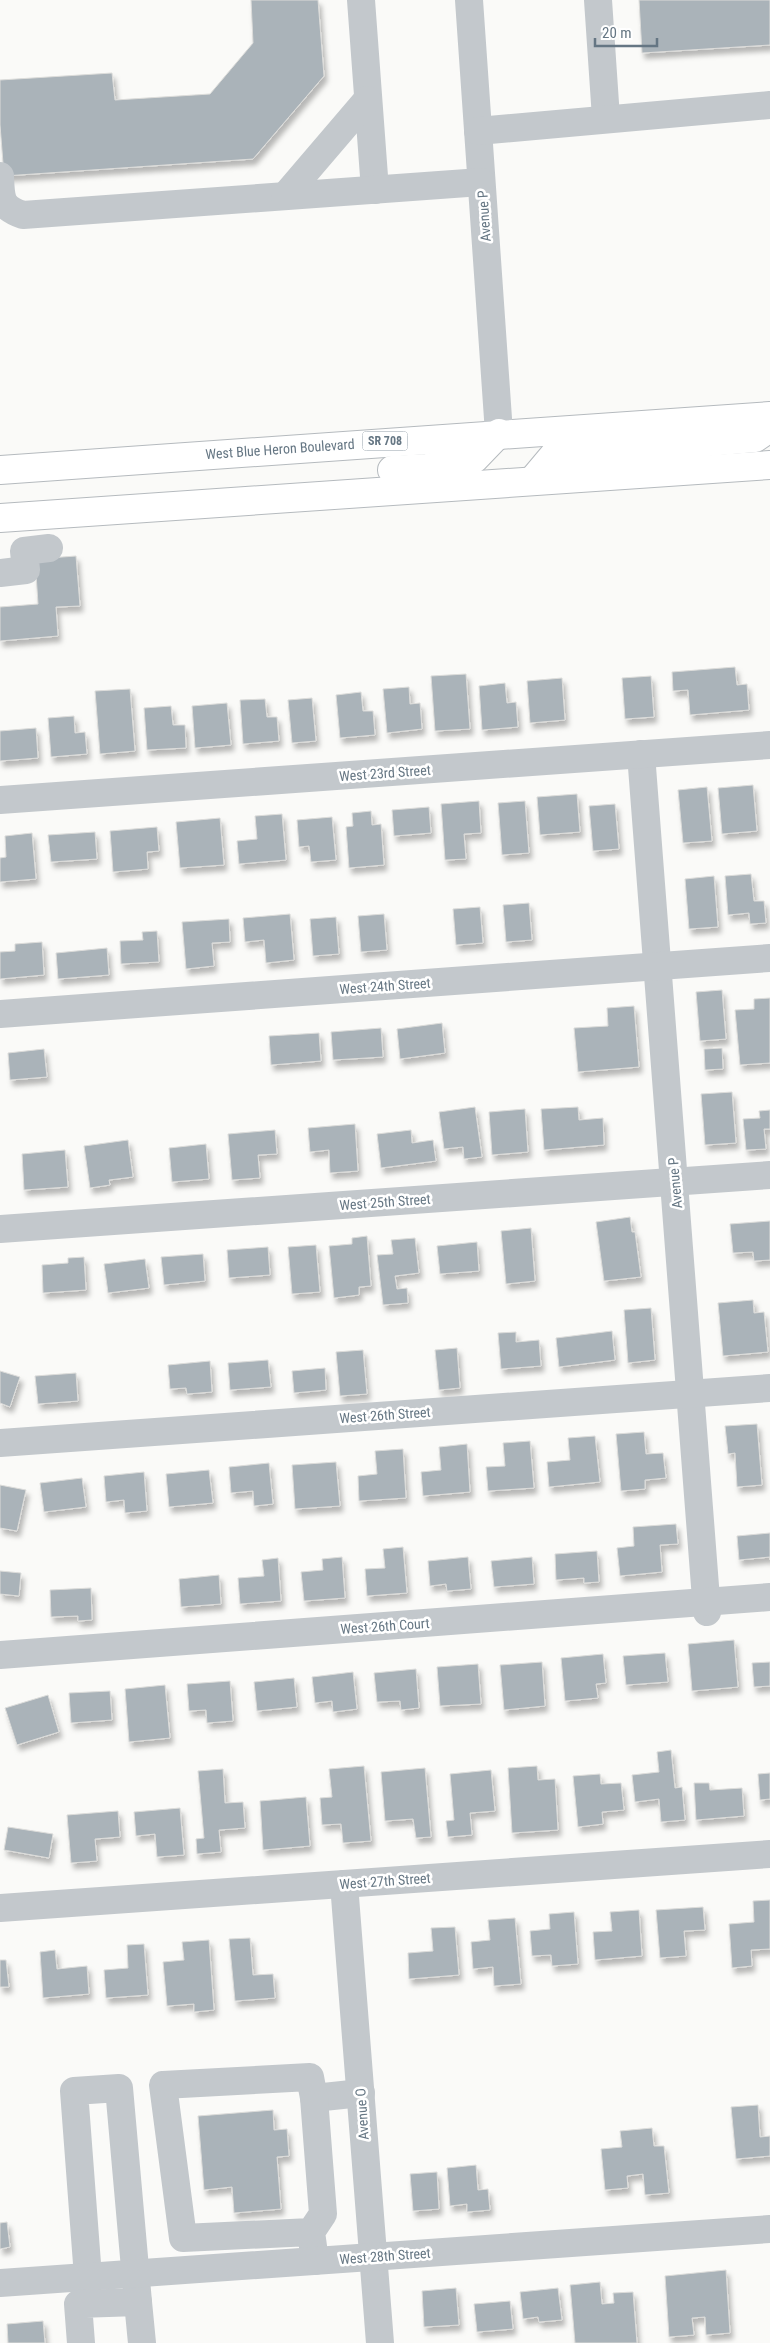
<svg xmlns="http://www.w3.org/2000/svg" width="770" height="2343" font-family="'Roboto Condensed',sans-serif">
<style>
.building{fill:#aab3b9;stroke:#dcdcda;filter:url(#shadow)}
.lines{fill:none;stroke-linecap:round;stroke-linejoin:round}
.major-casing{stroke:#b5babe;stroke-width:30}
.minor{stroke:#c3c8cc;stroke-width:28}
.major{stroke:#fff;stroke-width:28}
.labels{text-anchor:middle;stroke-width:5;stroke-linejoin:round;paint-order:stroke}
.shield{fill:#fff;stroke:#939fa8;stroke-width:1}
.shield-label{font-size:12px;font-weight:bold;fill:#657683}
.street-label{font-size:14px;fill:#657683;stroke:#fff}
</style>
<defs>
<filter id="shadow"><feDropShadow dx="3" dy="5.5" stdDeviation="2.5" flood-color="#0004"/></filter>
</defs>
<rect width="100%" height="100%" fill="#fafaf8"/>
<g class="building">
<polygon points="251,0 318,0 324,76 253,159 4,176 0,125 0,80 112,73 115,100 210,94 253,43"/>
<polygon points="639,0 770,0 770,45 642,53"/>
<polygon points="76,556 80,606 56,607 58,636 0,641 0,607 38,604 35,559"/>
<polygon points="735,667 737,685 747,684 749,710 690,715 688,690 673,691 672,672"/>
<polygon points="466,674 470,729 435,731 431,676"/>
<polygon points="651,676 654,717 625,719 622,678"/>
<polygon points="562,678 565,720 530,723 527,681"/>
<polygon points="505,683 507,703 516,702 518,727 482,730 479,686"/>
<polygon points="409,687 410,704 420,703 422,729 387,733 383,689"/>
<polygon points="130,689 135,751 100,754 95,691"/>
<polygon points="361,692 363,711 373,711 375,735 340,738 336,695"/>
<polygon points="312,698 316,741 292,743 288,700"/>
<polygon points="265,699 267,717 277,717 279,741 243,744 240,700"/>
<polygon points="227,703 231,745 195,748 192,706"/>
<polygon points="171,706 173,725 185,725 186,748 147,750 144,708"/>
<polygon points="74,716 75,733 85,732 87,754 51,757 48,718"/>
<polygon points="36,728 38,758 0,761 0,731"/>
<polygon points="753,785 757,831 722,834 718,788"/>
<polygon points="707,787 712,841 683,843 678,790"/>
<polygon points="577,794 580,832 540,835 537,797"/>
<polygon points="479,801 481,833 464,834 466,859 445,860 441,804"/>
<polygon points="525,801 529,853 502,855 498,803"/>
<polygon points="615,804 619,849 593,851 589,806"/>
<polygon points="429,807 431,833 394,836 392,810"/>
<polygon points="371,811 372,825 381,824 384,865 349,868 346,827 353,826 352,813"/>
<polygon points="282,814 286,860 239,864 237,841 257,839 255,816"/>
<polygon points="332,817 336,860 311,862 309,846 299,847 297,820"/>
<polygon points="220,818 224,865 180,868 176,822"/>
<polygon points="157,827 159,851 147,852 148,869 113,872 110,831"/>
<polygon points="95,832 97,859 51,862 48,835"/>
<polygon points="32,833 36,879 0,882 0,858 6,857 5,836"/>
<polygon points="751,874 754,901 764,901 766,923 750,924 749,913 728,915 725,876"/>
<polygon points="714,876 718,927 689,929 685,879"/>
<polygon points="529,903 532,940 506,942 503,905"/>
<polygon points="480,907 483,943 456,945 453,909"/>
<polygon points="290,914 294,960 266,963 264,940 245,942 243,918"/>
<polygon points="384,914 387,950 361,952 358,916"/>
<polygon points="336,917 339,954 313,956 310,919"/>
<polygon points="229,919 230,942 212,943 214,966 186,969 182,922"/>
<polygon points="157,931 159,962 121,964 120,941 143,940 142,932"/>
<polygon points="42,942 44,975 0,979 0,952 15,951 15,944"/>
<polygon points="107,948 109,975 58,979 56,953"/>
<polygon points="722,990 726,1039 700,1041 696,992"/>
<polygon points="770,998 770,1063 740,1065 735,1010 754,1009 754,999"/>
<polygon points="634,1006 639,1067 578,1072 574,1028 608,1026 607,1008"/>
<polygon points="442,1023 445,1053 400,1059 397,1029"/>
<polygon points="381,1028 383,1057 333,1060 331,1032"/>
<polygon points="319,1033 321,1061 271,1065 269,1036"/>
<polygon points="722,1048 723,1069 705,1070 704,1049"/>
<polygon points="44,1049 47,1077 10,1080 8,1053"/>
<polygon points="732,1092 736,1143 705,1145 701,1094"/>
<polygon points="475,1107 482,1157 464,1159 463,1147 444,1149 439,1112"/>
<polygon points="578,1107 579,1120 603,1118 604,1145 544,1150 541,1109"/>
<polygon points="525,1109 528,1152 492,1155 489,1112"/>
<polygon points="770,1110 770,1129 764,1129 766,1149 746,1150 743,1119 760,1118 759,1111"/>
<polygon points="355,1124 358,1171 330,1173 329,1150 310,1152 308,1128"/>
<polygon points="275,1130 277,1154 258,1155 260,1178 232,1180 228,1134"/>
<polygon points="411,1130 412,1143 433,1140 436,1161 381,1168 377,1134"/>
<polygon points="128,1140 133,1177 109,1180 110,1185 90,1188 84,1146"/>
<polygon points="206,1144 209,1179 172,1182 169,1148"/>
<polygon points="65,1150 68,1187 24,1190 22,1154"/>
<polygon points="630,1217 632,1232 635,1232 641,1277 604,1281 596,1222"/>
<polygon points="770,1221 770,1260 754,1261 753,1252 733,1253 730,1224"/>
<polygon points="531,1228 535,1281 506,1284 501,1231"/>
<polygon points="367,1236 371,1286 359,1287 359,1295 334,1298 329,1246 352,1244 352,1238"/>
<polygon points="415,1238 419,1273 395,1276 397,1289 407,1288 408,1303 383,1305 377,1255 393,1254 391,1240"/>
<polygon points="477,1242 479,1271 440,1274 437,1246"/>
<polygon points="316,1245 320,1292 292,1294 288,1247"/>
<polygon points="268,1247 270,1275 229,1278 227,1250"/>
<polygon points="203,1254 205,1281 164,1285 161,1257"/>
<polygon points="84,1257 86,1290 43,1293 42,1265 68,1263 68,1258"/>
<polygon points="145,1259 149,1288 108,1293 104,1264"/>
<polygon points="753,1300 754,1313 764,1312 768,1352 723,1356 718,1303"/>
<polygon points="651,1308 655,1360 628,1363 624,1310"/>
<polygon points="612,1331 615,1360 559,1367 556,1338"/>
<polygon points="516,1332 516,1342 539,1340 541,1366 501,1369 498,1333"/>
<polygon points="457,1348 460,1388 439,1390 435,1350"/>
<polygon points="363,1350 367,1394 340,1396 336,1352"/>
<polygon points="268,1360 271,1387 230,1390 228,1363"/>
<polygon points="210,1361 212,1392 187,1394 186,1388 170,1389 168,1365"/>
<polygon points="325,1368 326,1390 294,1393 292,1371"/>
<polygon points="0,1371 20,1377 10,1407 0,1403"/>
<polygon points="76,1373 78,1401 38,1404 35,1376"/>
<polygon points="757,1424 762,1485 737,1487 735,1453 728,1454 725,1426"/>
<polygon points="644,1432 646,1454 663,1453 666,1478 645,1480 645,1489 621,1491 616,1434"/>
<polygon points="595,1436 600,1482 549,1487 547,1462 570,1460 568,1438"/>
<polygon points="530,1441 534,1488 488,1491 486,1467 505,1466 503,1443"/>
<polygon points="467,1444 470,1492 423,1496 421,1472 441,1470 439,1447"/>
<polygon points="403,1449 406,1498 359,1501 358,1476 377,1474 375,1451"/>
<polygon points="336,1462 340,1506 295,1509 292,1465"/>
<polygon points="269,1463 273,1504 254,1506 253,1491 231,1493 229,1467"/>
<polygon points="209,1470 213,1503 169,1507 166,1474"/>
<polygon points="144,1472 147,1511 125,1513 124,1500 106,1502 104,1476"/>
<polygon points="82,1478 86,1507 44,1512 40,1483"/>
<polygon points="0,1485 26,1490 17,1531 0,1528"/>
<polygon points="676,1524 678,1544 660,1545 662,1572 620,1576 617,1548 634,1546 633,1527"/>
<polygon points="770,1533 770,1560 770,1557 739,1560 737,1536"/>
<polygon points="403,1547 407,1593 367,1596 365,1569 385,1568 383,1549"/>
<polygon points="597,1551 599,1582 584,1583 584,1578 556,1580 555,1554"/>
<polygon points="342,1557 345,1598 304,1601 301,1572 323,1570 322,1559"/>
<polygon points="468,1557 471,1589 447,1591 446,1584 430,1586 428,1561"/>
<polygon points="532,1557 534,1584 494,1587 491,1561"/>
<polygon points="278,1558 281,1601 240,1604 238,1578 264,1576 262,1560"/>
<polygon points="0,1571 21,1573 19,1596 0,1594"/>
<polygon points="219,1575 221,1604 181,1607 179,1579"/>
<polygon points="91,1588 92,1620 78,1621 78,1616 51,1617 50,1590"/>
<polygon points="734,1640 738,1687 692,1691 688,1644"/>
<polygon points="665,1653 668,1682 626,1685 623,1656"/>
<polygon points="603,1654 606,1683 596,1684 598,1698 565,1701 561,1658"/>
<polygon points="542,1662 545,1706 504,1710 500,1665"/>
<polygon points="770,1662 770,1686 754,1687 752,1663"/>
<polygon points="478,1664 481,1704 440,1706 437,1667"/>
<polygon points="416,1669 419,1708 401,1710 400,1701 377,1702 374,1673"/>
<polygon points="353,1672 357,1709 333,1712 332,1701 315,1703 312,1677"/>
<polygon points="294,1678 297,1707 257,1711 254,1682"/>
<polygon points="230,1681 233,1721 207,1723 206,1710 189,1711 187,1684"/>
<polygon points="165,1685 170,1738 129,1742 125,1689"/>
<polygon points="110,1691 112,1720 71,1723 69,1693"/>
<polygon points="48,1695 59,1732 17,1745 5,1708"/>
<polygon points="671,1750 675,1788 682,1787 685,1820 661,1822 659,1799 635,1802 632,1775 659,1772 657,1752"/>
<polygon points="364,1766 371,1841 343,1843 341,1824 322,1825 320,1798 332,1797 329,1769"/>
<polygon points="537,1766 538,1780 555,1779 558,1830 512,1833 508,1768"/>
<polygon points="425,1768 431,1837 416,1838 413,1819 385,1821 381,1772"/>
<polygon points="223,1769 225,1803 243,1802 245,1828 219,1830 221,1852 197,1854 196,1839 204,1838 198,1771"/>
<polygon points="491,1770 495,1811 470,1813 472,1835 448,1837 446,1821 454,1820 450,1774"/>
<polygon points="770,1773 770,1799 760,1800 758,1774"/>
<polygon points="600,1774 601,1784 621,1783 624,1810 602,1812 603,1824 578,1827 573,1776"/>
<polygon points="694,1783 709,1783 710,1790 742,1788 744,1816 696,1820"/>
<polygon points="306,1797 310,1846 263,1850 260,1801"/>
<polygon points="180,1808 184,1855 157,1857 155,1834 136,1836 134,1812"/>
<polygon points="118,1811 120,1837 95,1839 97,1861 71,1863 67,1815"/>
<polygon points="8,1827 53,1834 49,1858 4,1850"/>
<polygon points="770,1900 770,1949 751,1950 752,1966 732,1968 729,1924 754,1922 753,1901"/>
<polygon points="703,1907 705,1930 684,1931 686,1956 660,1958 656,1910"/>
<polygon points="639,1910 642,1956 595,1960 593,1932 612,1931 610,1912"/>
<polygon points="574,1912 578,1964 552,1966 551,1955 532,1956 530,1931 550,1929 549,1914"/>
<polygon points="515,1918 521,1984 494,1986 493,1967 473,1969 471,1942 490,1940 488,1920"/>
<polygon points="455,1927 459,1975 409,1979 408,1953 433,1951 431,1928"/>
<polygon points="250,1938 253,1975 273,1974 275,1998 235,2001 229,1939"/>
<polygon points="209,1940 214,2010 194,2012 194,2004 167,2006 163,1962 184,1960 182,1942"/>
<polygon points="144,1944 148,1995 106,1998 104,1970 128,1968 127,1945"/>
<polygon points="55,1950 57,1969 87,1966 89,1994 43,1998 40,1952"/>
<polygon points="0,1960 6,1960 9,1987 0,1987"/>
<polygon points="758,2105 760,2137 770,2136 770,2156 736,2159 731,2107"/>
<polygon points="273,2110 274,2130 287,2129 289,2156 277,2157 281,2209 234,2213 232,2187 204,2190 198,2116"/>
<polygon points="652,2128 654,2146 664,2146 669,2193 645,2195 643,2174 627,2176 628,2188 605,2190 601,2149 622,2147 620,2131"/>
<polygon points="476,2165 478,2190 488,2189 490,2210 467,2212 467,2204 450,2206 447,2168"/>
<polygon points="437,2172 439,2209 413,2211 410,2174"/>
<polygon points="7,2222 10,2247 0,2249 0,2223"/>
<polygon points="726,2270 730,2333 706,2335 705,2317 692,2318 694,2335 669,2337 665,2276"/>
<polygon points="600,2282 602,2304 614,2303 613,2293 633,2292 637,2343 575,2343 570,2285"/>
<polygon points="456,2288 459,2325 424,2327 422,2291"/>
<polygon points="558,2288 562,2320 539,2322 538,2317 523,2319 520,2292"/>
<polygon points="510,2301 513,2329 477,2332 474,2304"/>
<polygon points="43,2321 45,2343 8,2343 7,2324"/>
</g>
<g class="lines">
<g class="major-casing">
<g id="major">
<polyline points="0,470 770,416"/>
<polyline points="392,470 427,468 474,459 499,433"/>
<polyline points="533,480 554,455 755,438 770,428"/>
<polyline points="0,518 770,465"/>
</g>
</g>
<g class="minor">
<polyline points="361,0 375,190"/>
<polyline points="469,0 499,433"/>
<polyline points="598,0 606,118"/>
<polyline points="478,131 770,105"/>
<path d="M0,176c1,23 0,31 23,39l458,-33"/>
<polyline points="285,196 367,100"/>
<polyline points="0,573 26,570 24,551 49,548"/>
<polyline points="641,754 707,1612"/>
<polyline points="0,800 770,745"/>
<polyline points="0,1014 770,958"/>
<polyline points="0,1229 770,1175"/>
<polyline points="0,1443 770,1388"/>
<polyline points="0,1655 770,1597"/>
<polyline points="344,1884 380,2343"/>
<polyline points="0,1908 770,1854"/>
<polyline points="314,2098 361,2093"/>
<polyline points="311,2232 183,2238 163,2085 310,2077 314,2098 323,2214 311,2232 315,2261"/>
<polyline points="88,2277 74,2091 119,2088 138,2302"/>
<polyline points="0,2283 770,2229"/>
<polyline points="81,2343 78,2304 138,2302 142,2343"/>
</g>
<use href="#major" class="major"/>
</g>
<g class="labels">
<rect class="shield" x="362.5" y="431.5" width="45" height="19" rx="4"/>
<g class="shield-label">
<text x="385" y="445">SR 708</text>
</g>
<g class="street-label">
<text transform="translate(484 216) rotate(-94)" y="5">Avenue P</text>
<text transform="translate(280 449) rotate(-4)" y="5">West Blue Heron Boulevard</text>
<text transform="translate(385 773) rotate(-4)" y="5">West 23rd Street</text>
<text transform="translate(385 986) rotate(-4)" y="5">West 24th Street</text>
<text transform="translate(675 1183) rotate(-95)" y="5">Avenue P</text>
<text transform="translate(385 1202) rotate(-4)" y="5">West 25th Street</text>
<text transform="translate(385 1415) rotate(-4)" y="5">West 26th Street</text>
<text transform="translate(385 1626) rotate(-4)" y="5">West 26th Court</text>
<text transform="translate(385 1881) rotate(-4)" y="5">West 27th Street</text>
<text transform="translate(362 2114) rotate(-94)" y="5">Avenue O</text>
<text transform="translate(385 2256) rotate(-4)" y="5">West 28th Street</text>
</g>
</g>
<path d="M595 38v8h62v-8" fill="none" stroke="#657683" stroke-width="2.5"/>
<text x="602" y="38" font-size="15" fill="#657683" stroke="#ffffff" stroke-width="4" paint-order="stroke">20 m</text>
</svg>
